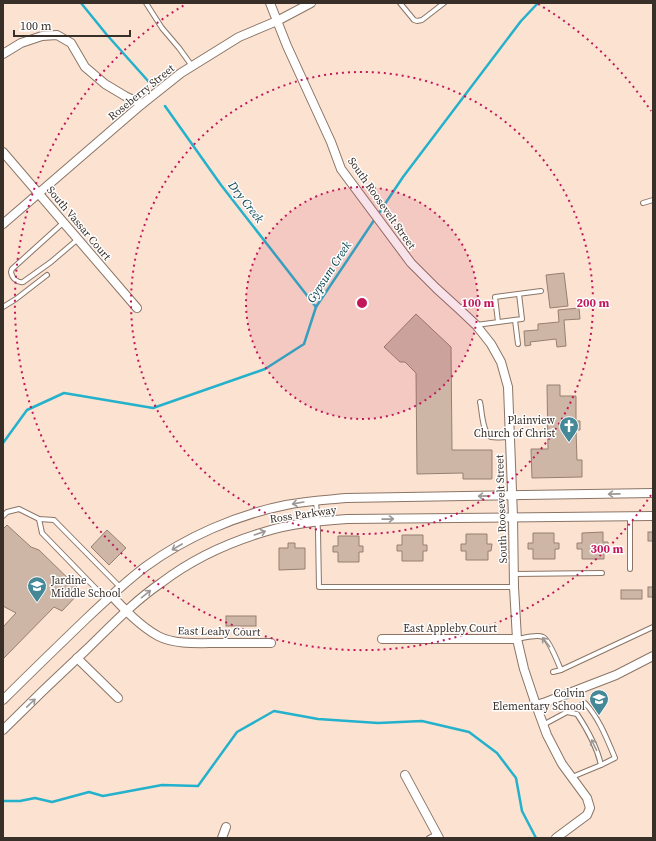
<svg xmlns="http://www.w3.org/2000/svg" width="656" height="841" font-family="'Source Serif 4',serif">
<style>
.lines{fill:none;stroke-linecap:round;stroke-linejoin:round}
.stream{stroke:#24b1cb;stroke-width:2.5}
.building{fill:#cdb6a5;stroke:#968071}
.service-casing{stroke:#8b7566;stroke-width:6}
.minor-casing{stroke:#8b7566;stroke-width:10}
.service{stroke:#fff;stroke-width:4}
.minor{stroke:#fff;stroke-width:8}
.oneway{stroke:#9c9794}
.ring{fill:none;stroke:#c2185b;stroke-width:2;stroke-dasharray:2 4}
.labels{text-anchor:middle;stroke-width:3;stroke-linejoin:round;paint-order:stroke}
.street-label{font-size:11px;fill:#392f29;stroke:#fff}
.poi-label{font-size:11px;fill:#392f29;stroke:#fff;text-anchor:end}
.water-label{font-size:12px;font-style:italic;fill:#04414c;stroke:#fff}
.centre{fill:#c2185b;stroke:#fff;stroke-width:2}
.ring-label{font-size:12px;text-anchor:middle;font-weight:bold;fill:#c2185b;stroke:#fff;stroke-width:3;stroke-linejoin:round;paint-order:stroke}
</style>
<rect width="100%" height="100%" fill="#fbe2d1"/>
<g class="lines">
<g class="stream">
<polyline points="81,3 107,35 149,82"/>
<polyline points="165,106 221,185 316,307"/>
<polyline points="3,443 27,410 64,393 153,408 265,369 304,344 316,307 403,177 521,21 538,3"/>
<polyline points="3,801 20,801 35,798 52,802 89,792 103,796 162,785 198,786 237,732 274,711 318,719 378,723 422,721 469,732 497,753 516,778 522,811 536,838"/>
</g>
</g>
<g class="building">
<polygon points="564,273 568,306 550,308 546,275"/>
<polygon points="579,308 580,319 564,320 566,346 557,347 556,339 530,342 531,345 525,346 524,331 538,330 538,324 559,322 558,310"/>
<polygon points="416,314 451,347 452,450 492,450 492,479 463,479 463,473 417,474 416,373 405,362 400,362 384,347"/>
<polygon points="547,385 560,385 560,396 576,396 576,421 580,421 580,430 576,430 577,460 582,460 582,477 532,478 531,449 548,449"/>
<polygon points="7,525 31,547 39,550 81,591 62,611 54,607 3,659 3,627 16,613 3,606 3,529"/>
<polygon points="107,530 126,548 109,565 91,547"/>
<polygon points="603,532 603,542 608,542 608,548 604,548 604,559 582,559 582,549 577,549 577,543 582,543 582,533"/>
<rect x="648" y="532" width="5" height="9"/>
<polygon points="533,533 554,533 554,543 559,543 559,549 555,549 555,559 533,559 533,549 528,549 528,543 533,543"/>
<polygon points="466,534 487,534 487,544 492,544 491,551 488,551 488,560 466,560 466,551 461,551 461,544 466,544"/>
<polygon points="402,535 423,535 423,545 427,545 427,551 423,551 423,561 402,561 402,551 397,551 397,545 402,545"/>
<polygon points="338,536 359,536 359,546 363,546 363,552 359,552 359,562 338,562 338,552 333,552 333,546 338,546"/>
<polygon points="288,543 295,543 295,548 305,548 305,569 279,570 279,548 288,548"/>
<rect x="648" y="587" width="5" height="10"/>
<rect x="621" y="590" width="21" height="9"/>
<rect x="226" y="616" width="30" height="10"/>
</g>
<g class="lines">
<g class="service-casing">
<g id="service">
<polyline points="146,3 162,28 179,48 192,66"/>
<polyline points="400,3 414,20 417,21 422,20 444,3"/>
<polyline points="643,203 653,200"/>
<path d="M64,222l-52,47 -1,3c1,6 6,11 12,10l28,-20 27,-23"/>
<polyline points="3,307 16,299 47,275"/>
<polyline points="515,320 518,344"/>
<polyline points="498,322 495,297 541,291"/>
<polyline points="476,325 522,319 519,294"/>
<path d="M480,402c2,8 2,31 11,35 5,1 13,0 19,0"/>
<polyline points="316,500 318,531 319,587 514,587"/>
<polyline points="3,516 7,512 19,509 39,519 54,520 120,587"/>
<polyline points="630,516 630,569"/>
<polyline points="39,519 42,533 107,600"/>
<polyline points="514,574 602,573"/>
<path d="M517,639c7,-1 20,-5 26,-2 6,2 15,26 18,33"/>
<polyline points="553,672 561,670 653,627"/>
<path d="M568,712l17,-9c14,15 22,36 30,55l-14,7"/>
<path d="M543,725l24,-13 10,2c10,15 20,33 24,51l-29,12"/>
<polyline points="429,838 437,834"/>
</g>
</g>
<g class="minor-casing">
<g id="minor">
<polyline points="270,3 287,46 331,142 341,169 411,263 436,288 459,309 476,325 491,344 501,362 508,387 513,517 514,587 517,639 524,669 536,705 547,735 562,764 587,798 590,808 587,815 556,838"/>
<polyline points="3,54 21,43 42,36 57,35 71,43 85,67 105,84 125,96 142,104"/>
<polyline points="3,152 137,308"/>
<polyline points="3,224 142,104 181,73 239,37 277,21 311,3"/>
<path d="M111,595c14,15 29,31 47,41 17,9 42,7 61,7 17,0 35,0 52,0"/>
<polyline points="382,639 517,639"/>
<polyline points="77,658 118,698"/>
<path d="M3,700c27,-27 55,-54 83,-81 19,-18 38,-36 59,-52 41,-30 91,-52 141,-62 20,-4 40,-5 60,-7l307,-5"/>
<polyline points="536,705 546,702 616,675 653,656"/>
<path d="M3,730c27,-27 55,-54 83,-80 24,-23 47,-48 75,-67 30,-23 66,-40 103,-51 27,-9 56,-11 84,-13l305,-3"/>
<polyline points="405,775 439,838"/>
<polyline points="222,838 226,827"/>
</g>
</g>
<use href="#service" class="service"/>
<use href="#minor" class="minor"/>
</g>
<defs><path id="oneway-shaft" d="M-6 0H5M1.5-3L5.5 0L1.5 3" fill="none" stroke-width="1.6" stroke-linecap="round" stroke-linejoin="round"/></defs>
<g class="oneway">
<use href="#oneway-shaft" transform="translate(614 494) rotate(179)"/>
<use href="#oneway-shaft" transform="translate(484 496) rotate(179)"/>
<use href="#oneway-shaft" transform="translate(298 503) rotate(170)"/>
<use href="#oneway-shaft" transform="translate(388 519) rotate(-1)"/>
<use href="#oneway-shaft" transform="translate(260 533) rotate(-19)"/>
<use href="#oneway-shaft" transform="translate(177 547) rotate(150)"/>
<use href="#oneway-shaft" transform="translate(146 594) rotate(-39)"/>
<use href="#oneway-shaft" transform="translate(546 642) rotate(-128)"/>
<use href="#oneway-shaft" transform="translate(31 703) rotate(-44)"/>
<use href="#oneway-shaft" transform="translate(594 745) rotate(-116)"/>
</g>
<circle cx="362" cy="303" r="116" fill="#c2185b" fill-opacity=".12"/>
<g class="ring">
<circle cx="362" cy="303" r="116"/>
<circle cx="362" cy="303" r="231"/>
<path d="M651 495A347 347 0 1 1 186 4M538 4A347 347 0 0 1 651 111"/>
</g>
<defs>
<g id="church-pin" transform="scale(1)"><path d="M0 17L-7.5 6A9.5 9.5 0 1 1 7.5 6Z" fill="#458998" stroke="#fff"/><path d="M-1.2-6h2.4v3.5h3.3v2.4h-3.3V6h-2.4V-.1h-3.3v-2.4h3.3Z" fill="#fff"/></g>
<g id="school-pin" transform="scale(1)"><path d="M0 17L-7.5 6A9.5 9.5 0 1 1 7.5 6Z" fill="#458998" stroke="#fff"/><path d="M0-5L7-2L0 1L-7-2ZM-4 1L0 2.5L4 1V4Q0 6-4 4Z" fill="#fff"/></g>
</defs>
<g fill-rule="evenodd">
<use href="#church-pin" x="569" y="426"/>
<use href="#school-pin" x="37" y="586"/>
<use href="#school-pin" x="599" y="699"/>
</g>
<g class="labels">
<g class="street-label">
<text transform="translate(141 92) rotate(-39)" y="4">Roseberry Street</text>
<text transform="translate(382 203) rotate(55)" y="4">South Roosevelt Street</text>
<text transform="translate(79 223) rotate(50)" y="4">South Vassar Court</text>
<text transform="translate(501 509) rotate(-92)" y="4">South Roosevelt Street</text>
<text transform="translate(303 514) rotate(-8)" y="4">Ross Parkway</text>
<text x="450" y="632">East Appleby Court</text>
<text transform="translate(219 631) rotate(1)" y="4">East Leahy Court</text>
</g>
<g class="poi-label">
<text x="555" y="424">Plainview<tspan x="555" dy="13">Church of Christ</tspan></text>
<text x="51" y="584" text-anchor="start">Jardine<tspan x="51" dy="13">Middle School</tspan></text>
<text x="585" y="697">Colvin<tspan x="585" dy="13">Elementary School</tspan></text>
</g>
<g class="water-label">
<text transform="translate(246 202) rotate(52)" y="4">Dry Creek</text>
<text transform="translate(329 272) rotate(-57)" y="4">Gypsum Creek</text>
</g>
</g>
<circle cx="362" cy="303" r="6" class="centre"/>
<g class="ring-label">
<text x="478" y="307">100 m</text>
<text x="593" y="307">200 m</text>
<text x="607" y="553">300 m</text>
</g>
<rect width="656" height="841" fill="none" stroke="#392f29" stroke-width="8"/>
<path d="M14 30v6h116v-6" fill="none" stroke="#392f29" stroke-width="2"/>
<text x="20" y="30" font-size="12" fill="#392f29" stroke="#ffffff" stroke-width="3" paint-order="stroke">100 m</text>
</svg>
